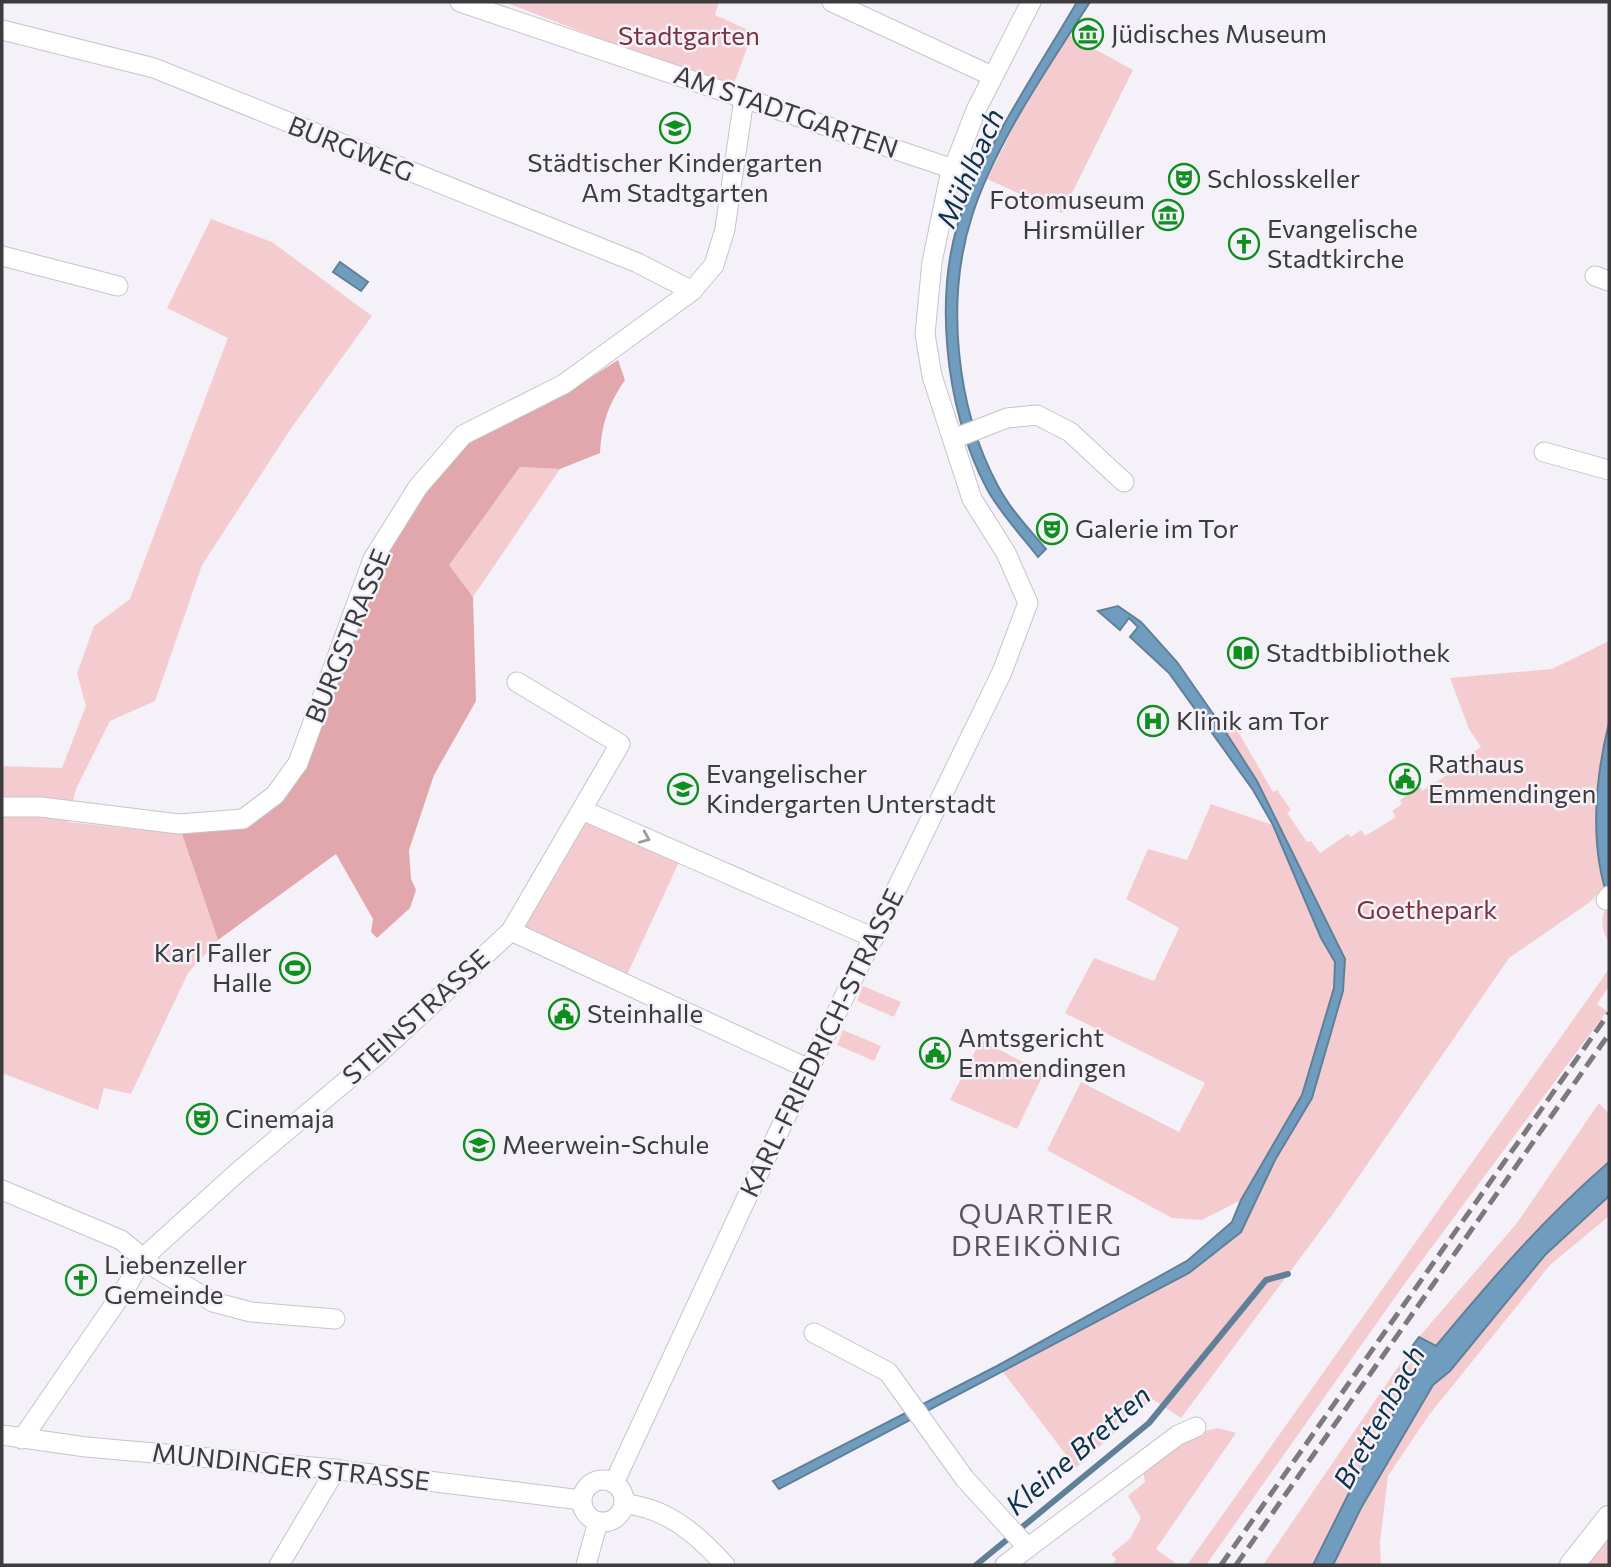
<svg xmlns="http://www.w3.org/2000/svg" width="1611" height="1567" font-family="Commissioner,sans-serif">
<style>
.green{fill:#f4cccf}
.forest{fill:#e2a7ad}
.water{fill:#709dbf;stroke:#608098;stroke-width:2}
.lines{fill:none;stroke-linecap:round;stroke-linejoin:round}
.stream{stroke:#608098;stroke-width:6}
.minor-casing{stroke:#c7c3cb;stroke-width:21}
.major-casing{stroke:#c7c3cb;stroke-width:26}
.minor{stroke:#fff;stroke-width:19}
.major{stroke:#fff;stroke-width:24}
.rail{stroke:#7b797e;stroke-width:5;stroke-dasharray:14 7;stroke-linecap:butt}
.oneway{stroke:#9e9d9e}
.labels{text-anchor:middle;stroke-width:5;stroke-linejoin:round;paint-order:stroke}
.poi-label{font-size:26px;fill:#3c3b3e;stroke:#f5f1f9;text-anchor:start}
.park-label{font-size:26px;fill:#7a333f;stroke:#f5f1f9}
.street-label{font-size:26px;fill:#3c3b3e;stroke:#f5f1f9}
.water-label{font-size:28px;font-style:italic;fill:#0d324a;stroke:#f5f1f9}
.neighbourhood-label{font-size:28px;letter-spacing:2px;fill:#59565d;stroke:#f5f1f9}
</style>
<rect width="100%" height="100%" fill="#f5f1f9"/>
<g class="green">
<polygon points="504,2 719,2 715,15 753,32 732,89"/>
<polygon points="1069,35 1133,70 1062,213 987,179 1021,113"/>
<polygon points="211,219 272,242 372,316 292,427 202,565 155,701 110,721 76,789 68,822 182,834 218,940 188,973 131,1094 104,1088 98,1110 2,1073 2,766 62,768 86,706 77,673 94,626 130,599 228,338 167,308"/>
<polygon points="520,467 560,469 473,597 448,565"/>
<polygon points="1609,641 1609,723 1603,749 1598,836 1600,872 1604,887 1590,902 1509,958 1333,1214 1181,1418 1152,1399 1076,1468 1003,1372 1189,1273 1241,1233 1275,1160 1312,1098 1343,991 1345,959 1257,781 1225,731 1236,728 1273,792 1277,790 1291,810 1287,813 1307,842 1311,841 1320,853 1348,834 1351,837 1361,830 1365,836 1396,817 1392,811 1402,804 1400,800 1420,787 1422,791 1463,765 1460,761 1481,747 1469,729 1450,678 1552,669"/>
<polygon points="1211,804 1273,825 1321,938 1335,962 1334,988 1302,1095 1241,1200 1202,1220 1172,1218 1047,1150 1081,1082 1179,1132 1205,1083 1065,1013 1094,958 1154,981 1179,928 1126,899 1148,849 1187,860"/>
<polygon points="583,821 679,862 626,977 520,927"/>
<path d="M1609,901v42c-9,-17 -9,-25 0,-42z"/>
<polygon points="1609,969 1609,986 1597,1004 1607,1011 1403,1286 1206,1565 1187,1565"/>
<polygon points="863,986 901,1002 894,1017 857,1001"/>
<polygon points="843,1030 881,1046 874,1061 837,1045"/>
<polygon points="981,1040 1044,1073 1017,1129 950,1100"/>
<path d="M1599,1103l10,11v48c-65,56 -119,119 -174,185l-16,-10 98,-114z"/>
<polygon points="1609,1196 1609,1216 1550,1265 1429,1415 1388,1476 1380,1542 1381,1565 1333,1565 1361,1508 1433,1385 1450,1371 1545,1255"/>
<polygon points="1413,1345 1423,1352 1419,1368 1350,1491 1313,1565 1263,1565"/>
<polygon points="1218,1428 1236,1433 1156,1549 1178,1565 1112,1565 1116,1559 1111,1554 1130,1539 1141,1518 1128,1496 1145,1482 1143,1469 1200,1432"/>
<polygon points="1609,1536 1609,1565 1586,1565"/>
</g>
<path class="forest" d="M618,360l7,20c-17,25 -23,43 -25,73l-40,16 -40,-2 -71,98 24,32 3,104 -42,74 -25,75 2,29 5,11 -6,18 -33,30 -6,-6 2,-13 -37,-65 -118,86 -36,-106c52,-4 62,-5 103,-38 38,-92 107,-303 188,-356 22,-15 49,-23 72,-35 25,-14 49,-30 73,-45z"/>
<g class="water">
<path d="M1077,2h13c-40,63 -96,143 -118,214 -27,84 -16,192 26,270 12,23 31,43 48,63l-8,8c-17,-22 -38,-44 -51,-68 -43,-80 -56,-204 -21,-288 30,-71 73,-134 111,-199z"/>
<polygon points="340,262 368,282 361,291 333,272"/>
<polygon points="1118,606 1141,622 1177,662 1225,731 1257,781 1345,959 1343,991 1312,1098 1275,1160 1241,1232 1189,1273 779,1489 773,1481 997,1366 1187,1261 1232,1222 1241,1200 1302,1095 1334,988 1335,962 1321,938 1273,825 1253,790 1169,673 1130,637 1138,627 1129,618 1120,630 1098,611"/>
<path d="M1609,723v178c-20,-55 -14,-122 0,-178z"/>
<path d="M1609,1162v34l-64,59 -95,116 -17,14 -72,123 -28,57h-20l37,-74 69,-123 4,-16 -10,-7 6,-8 17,9c54,-65 108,-128 173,-184z"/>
</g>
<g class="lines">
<polyline class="stream" points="976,1565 1149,1423 1266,1280 1288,1274"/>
<g class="minor-casing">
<g id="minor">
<polyline points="460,2 953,169"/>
<polyline points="832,2 992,76"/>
<polyline points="2,30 154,68 638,263 692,291"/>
<polyline points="2,256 118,286"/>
<polyline points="1595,276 1609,281"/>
<polyline points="953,439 1007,418 1037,415 1070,432 1124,482"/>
<polyline points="1544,452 1609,470"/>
<polyline points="2,807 41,807 179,824 243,819 275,795 298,763 373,559 418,487 463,435 564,384 692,291 714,265 725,229 744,98"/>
<polyline points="582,810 874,938"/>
<polyline points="1606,900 1609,896"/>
<polyline points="511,931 620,744 517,682"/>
<polyline points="2,1190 121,1240 154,1267 213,1302 251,1312 335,1319"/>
<polyline points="814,1333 888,1372 965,1479 1028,1548"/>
<polyline points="2,1435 86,1447 323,1468 581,1500"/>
<polyline points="22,1439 125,1289 143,1258 239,1171 377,1055 511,931 809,1069"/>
<circle cx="603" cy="1501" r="21"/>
<polyline points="614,1483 747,1197 1002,672 1028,603 1006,553 972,499 932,376 925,334 932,262 949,180 976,110 1031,2"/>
<path d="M624,1504c42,3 74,31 101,61"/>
<polyline points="279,1565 336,1469"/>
<polyline points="586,1565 598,1522"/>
<polyline points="1005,1565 1178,1435 1196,1427"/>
</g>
</g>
<g class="major-casing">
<polyline id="major" points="1572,1565 1609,1518"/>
</g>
<use href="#minor" class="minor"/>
<use href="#major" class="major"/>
<g class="rail">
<polyline points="1221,1565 1609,1013"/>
<polyline points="1236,1565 1609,1034"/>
</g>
</g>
<defs><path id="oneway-chevron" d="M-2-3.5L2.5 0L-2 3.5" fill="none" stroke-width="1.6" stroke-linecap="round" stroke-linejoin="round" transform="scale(1.75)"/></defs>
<use class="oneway" href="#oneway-chevron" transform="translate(645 838) rotate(23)"/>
<defs>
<g id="museum-ring" transform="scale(1.575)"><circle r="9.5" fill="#f5f1f9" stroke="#0e8f1e" stroke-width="1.5"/><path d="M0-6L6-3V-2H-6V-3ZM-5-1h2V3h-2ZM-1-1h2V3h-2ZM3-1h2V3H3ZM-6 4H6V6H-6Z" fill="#0e8f1e"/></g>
<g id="school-ring" transform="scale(1.575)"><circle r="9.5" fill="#f5f1f9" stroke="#0e8f1e" stroke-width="1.5"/><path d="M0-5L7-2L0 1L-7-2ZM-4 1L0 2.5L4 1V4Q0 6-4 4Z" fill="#0e8f1e"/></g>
<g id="theatre-ring" transform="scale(1.575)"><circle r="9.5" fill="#f5f1f9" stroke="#0e8f1e" stroke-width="1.5"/><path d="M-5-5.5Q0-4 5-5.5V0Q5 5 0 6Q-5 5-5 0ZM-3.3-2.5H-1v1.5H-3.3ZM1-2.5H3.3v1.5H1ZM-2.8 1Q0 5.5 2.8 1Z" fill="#0e8f1e"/></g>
<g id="church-ring" transform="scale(1.575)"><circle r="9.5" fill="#f5f1f9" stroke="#0e8f1e" stroke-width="1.5"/><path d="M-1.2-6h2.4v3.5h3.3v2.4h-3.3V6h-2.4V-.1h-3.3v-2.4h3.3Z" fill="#0e8f1e"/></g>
<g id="library-ring" transform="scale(1.575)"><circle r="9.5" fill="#f5f1f9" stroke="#0e8f1e" stroke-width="1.5"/><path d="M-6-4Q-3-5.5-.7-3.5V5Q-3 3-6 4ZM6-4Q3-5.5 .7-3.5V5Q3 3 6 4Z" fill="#0e8f1e"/></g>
<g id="hospital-ring" transform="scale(1.575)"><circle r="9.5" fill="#f5f1f9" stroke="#0e8f1e" stroke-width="1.5"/><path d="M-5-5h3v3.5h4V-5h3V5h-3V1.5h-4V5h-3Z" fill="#0e8f1e"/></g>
<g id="civic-ring" transform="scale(1.575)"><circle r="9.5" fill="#f5f1f9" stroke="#0e8f1e" stroke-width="1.5"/><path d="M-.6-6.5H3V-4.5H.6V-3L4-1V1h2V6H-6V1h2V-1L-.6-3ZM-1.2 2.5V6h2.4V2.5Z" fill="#0e8f1e"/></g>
<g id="stadium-ring" transform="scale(1.575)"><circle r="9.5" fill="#f5f1f9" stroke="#0e8f1e" stroke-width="1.5"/><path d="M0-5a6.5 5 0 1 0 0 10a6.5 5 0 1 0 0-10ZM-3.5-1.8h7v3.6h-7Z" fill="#0e8f1e"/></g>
</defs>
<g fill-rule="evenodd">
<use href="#museum-ring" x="1088" y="34"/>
<use href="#school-ring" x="675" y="128"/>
<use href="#theatre-ring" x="1184" y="179"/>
<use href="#museum-ring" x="1168" y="215"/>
<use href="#church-ring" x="1244" y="244"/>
<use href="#theatre-ring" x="1052" y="529"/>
<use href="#library-ring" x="1243" y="653"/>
<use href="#hospital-ring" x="1153" y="721"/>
<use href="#civic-ring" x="1405" y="779"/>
<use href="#school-ring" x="683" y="789"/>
<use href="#stadium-ring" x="295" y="968"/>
<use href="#civic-ring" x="564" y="1014"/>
<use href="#civic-ring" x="935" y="1053"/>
<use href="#theatre-ring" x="202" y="1119"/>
<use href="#school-ring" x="479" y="1145"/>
<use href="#church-ring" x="81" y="1280"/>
</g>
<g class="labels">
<g class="poi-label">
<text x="1111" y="43">Jüdisches Museum</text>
<text x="675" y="172" text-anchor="middle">Städtischer Kindergarten<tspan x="675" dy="30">Am Stadtgarten</tspan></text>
<text x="1207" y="188">Schlosskeller</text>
<text x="1145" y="209" text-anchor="end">Fotomuseum<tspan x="1145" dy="30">Hirsmüller</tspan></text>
<text x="1267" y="238">Evangelische<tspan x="1267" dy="30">Stadtkirche</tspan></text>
<text x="1075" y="538">Galerie im Tor</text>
<text x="1266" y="662">Stadtbibliothek</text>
<text x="1176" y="730">Klinik am Tor</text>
<text x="1428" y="773">Rathaus<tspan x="1428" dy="30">Emmendingen</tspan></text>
<text x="706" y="783">Evangelischer<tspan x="706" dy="30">Kindergarten Unterstadt</tspan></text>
<text x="272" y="962" text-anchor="end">Karl Faller<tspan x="272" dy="30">Halle</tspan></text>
<text x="587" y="1023">Steinhalle</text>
<text x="958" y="1047">Amtsgericht<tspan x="958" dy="30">Emmendingen</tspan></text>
<text x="225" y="1128">Cinemaja</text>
<text x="502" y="1154">Meerwein-Schule</text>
<text x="104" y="1274">Liebenzeller<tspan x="104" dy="30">Gemeinde</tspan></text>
</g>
<g class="park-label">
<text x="689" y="45">Stadtgarten</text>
<text x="1427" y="919">Goethepark</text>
</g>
<g class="street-label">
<text transform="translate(786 112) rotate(19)" y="9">AM STADTGARTEN</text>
<text transform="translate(351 149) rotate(22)" y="9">BURGWEG</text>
<text transform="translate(348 636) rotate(-68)" y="9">BURGSTRASSE</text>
<text transform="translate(416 1017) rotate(-42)" y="9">STEINSTRASSE</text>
<text transform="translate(822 1043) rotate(-64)" y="9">KARL-FRIEDRICH-STRASSE</text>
<text transform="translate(291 1467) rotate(6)" y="9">MUNDINGER STRASSE</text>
</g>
<g class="water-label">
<text transform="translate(970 168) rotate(-66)" y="10">Mühlbach</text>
<text transform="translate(1379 1417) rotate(-61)" y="10">Brettenbach</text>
<text transform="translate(1078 1450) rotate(-41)" y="10">Kleine Bretten</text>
</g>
<g class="neighbourhood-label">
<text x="1037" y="1224">QUARTIER<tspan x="1037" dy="32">DREIKÖNIG</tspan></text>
</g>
</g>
<rect width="1611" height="1567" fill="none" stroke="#3c3b3e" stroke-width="7"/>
</svg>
